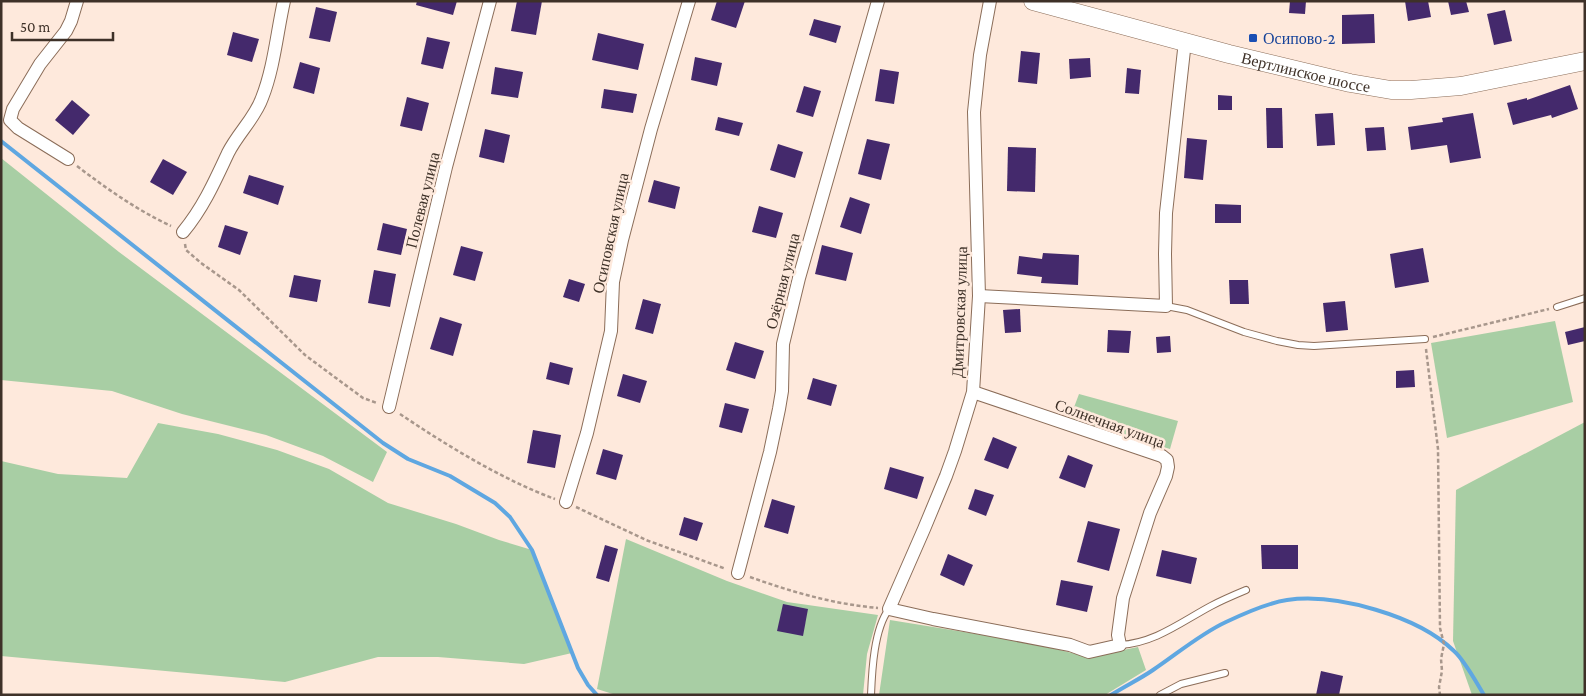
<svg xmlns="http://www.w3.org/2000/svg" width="1586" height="696" font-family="'Crimson Pro',serif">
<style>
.green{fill:#a8cea4}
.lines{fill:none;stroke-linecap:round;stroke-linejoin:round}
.stream{stroke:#5fa7e1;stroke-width:4}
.building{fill:#44296c}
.service-casing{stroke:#8b6d59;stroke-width:8}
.minor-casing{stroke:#8b6d59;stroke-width:14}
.secondary-casing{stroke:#8b6d59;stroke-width:19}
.path{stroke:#a8978c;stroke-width:2.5;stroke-dasharray:4 2.5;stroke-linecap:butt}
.service{stroke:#fff;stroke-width:6}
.minor{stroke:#fff;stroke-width:12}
.secondary{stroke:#fff;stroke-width:18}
.transit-dot{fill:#1a4fb4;stroke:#fee9dc;stroke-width:2}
.labels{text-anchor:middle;stroke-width:5;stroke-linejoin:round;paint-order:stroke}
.transit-label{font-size:16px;fill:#164399;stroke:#fee9dc;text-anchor:start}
.street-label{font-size:16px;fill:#3e3128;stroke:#fee9dc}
</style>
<rect width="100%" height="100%" fill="#fee9dc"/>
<g class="green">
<polygon points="1,158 119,252 387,452 373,482 323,456 266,435 182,414 112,391 1,380"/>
<polygon points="1555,321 1573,402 1447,438 1431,343"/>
<polygon points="1079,394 1178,421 1170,449 1070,418"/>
<polygon points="1585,422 1585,695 1472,695 1453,641 1456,490"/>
<polygon points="158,423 218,434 277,450 329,469 388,503 456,524 499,540 532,550 572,653 524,664 438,657 378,657 285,682 1,656 1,461 58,474 127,478"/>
<polygon points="626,539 727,581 787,602 878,615 867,654 863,695 616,695 597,689"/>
<polygon points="890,620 1032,643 1088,657 1138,647 1146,670 1105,695 879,695"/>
</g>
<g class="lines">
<g class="stream">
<polyline points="1,141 383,443 408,459 450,476 495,503 510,517 532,550 578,668 588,685 597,695"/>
<path d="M1111,695c14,-9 29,-16 42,-25 24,-16 47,-36 73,-48 19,-9 41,-19 61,-22 50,-7 131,16 167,51 11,10 22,31 30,44"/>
</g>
</g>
<g class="building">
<polygon points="417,1 457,1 453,15 416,5"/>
<polygon points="517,1 542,1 536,35 511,31"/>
<polygon points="717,1 745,1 736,28 711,20"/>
<polygon points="1290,1 1306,1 1305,14 1289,13"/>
<polygon points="1405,1 1428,1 1431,17 1408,21"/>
<polygon points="1448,1 1466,1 1469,12 1451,15"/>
<polygon points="316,7 337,12 330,42 309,38"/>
<polygon points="1505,10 1512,41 1494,45 1487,14"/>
<polygon points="1374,14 1375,43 1342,44 1342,15"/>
<polygon points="814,19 841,26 836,43 809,35"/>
<polygon points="233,32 259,39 252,62 227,55"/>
<polygon points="598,33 644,44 638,70 592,60"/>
<polygon points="427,37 450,42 443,69 421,64"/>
<polygon points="1021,51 1040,53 1037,84 1018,82"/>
<polygon points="695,57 722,63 717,86 691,80"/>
<polygon points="1090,58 1091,77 1070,79 1069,59"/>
<polygon points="300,62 320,68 314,94 293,88"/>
<polygon points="495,67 523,72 518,98 491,94"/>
<polygon points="1127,68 1141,70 1139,94 1125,93"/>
<polygon points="880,69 899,72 894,104 875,101"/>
<polygon points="1570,85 1578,109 1552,118 1551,115 1513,125 1507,103 1527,98 1527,100"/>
<polygon points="804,86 821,91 813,117 796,112"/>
<polygon points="604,89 637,94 633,113 601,108"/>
<polygon points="1218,95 1232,96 1232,110 1218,110"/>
<polygon points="407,97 429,103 422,131 400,126"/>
<polygon points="72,100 90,115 73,135 55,120"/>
<polygon points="1266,108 1282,108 1283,148 1267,148"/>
<polygon points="1333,113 1335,145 1317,146 1315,114"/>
<polygon points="1473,113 1481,158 1450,163 1447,145 1411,150 1408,127 1443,122 1442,118"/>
<polygon points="718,117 743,123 739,136 715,130"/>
<polygon points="1384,127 1386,150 1367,151 1365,128"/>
<polygon points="485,129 510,135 504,163 479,157"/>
<polygon points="1187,138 1207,140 1203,180 1184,178"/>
<polygon points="867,139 890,144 881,180 858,174"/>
<polygon points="778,144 803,152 795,178 770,170"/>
<polygon points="1008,147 1036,148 1035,192 1007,191"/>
<polygon points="163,159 187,172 173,195 150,182"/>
<polygon points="249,175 284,186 278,205 243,193"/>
<polygon points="654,180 680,187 675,209 648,202"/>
<polygon points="850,197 870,204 861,234 840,227"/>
<polygon points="1215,204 1241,205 1241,223 1215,223"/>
<polygon points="759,206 783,213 776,238 752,232"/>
<polygon points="383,223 407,229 401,255 377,250"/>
<polygon points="225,225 248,232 240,255 218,247"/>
<polygon points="822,245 853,253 846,281 815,274"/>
<polygon points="461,246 483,252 475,281 453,275"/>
<polygon points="1423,248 1429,282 1395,288 1390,254"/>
<polygon points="1043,253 1079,255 1078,285 1041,283 1042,277 1017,274 1019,256 1042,259"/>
<polygon points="374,270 396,274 390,307 368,303"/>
<polygon points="294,275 321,280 317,302 289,297"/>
<polygon points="569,279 585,284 579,302 563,297"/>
<polygon points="1229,280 1248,280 1249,304 1230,304"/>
<polygon points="643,299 661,304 653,334 635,329"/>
<polygon points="1345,301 1348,330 1326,332 1323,303"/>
<polygon points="1020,309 1021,332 1005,333 1003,310"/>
<polygon points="440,317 462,324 453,356 430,349"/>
<polygon points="1585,327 1585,341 1568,345 1565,332"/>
<polygon points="1108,330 1131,331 1129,353 1107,352"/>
<polygon points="1170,336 1171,352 1157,353 1156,337"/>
<polygon points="735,342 764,351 755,379 726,370"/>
<polygon points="550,362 573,368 569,385 546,379"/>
<polygon points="1414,370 1415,387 1396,388 1396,371"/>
<polygon points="623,374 647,381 640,403 617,396"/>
<polygon points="813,378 837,385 831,406 807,399"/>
<polygon points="725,403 749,409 742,433 719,427"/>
<polygon points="533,430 561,435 555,468 527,463"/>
<polygon points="993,437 1017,447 1008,469 984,460"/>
<polygon points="603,449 623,455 616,480 596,474"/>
<polygon points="1068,455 1093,465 1085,488 1059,478"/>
<polygon points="890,467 924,477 917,499 884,489"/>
<polygon points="975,489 994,495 986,516 968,509"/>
<polygon points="772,499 795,506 788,534 764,527"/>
<polygon points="684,517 703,523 697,541 679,535"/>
<polygon points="1088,521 1120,529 1109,571 1077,562"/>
<polygon points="605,545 618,549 609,582 596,578"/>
<polygon points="1261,545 1298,545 1298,569 1262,569"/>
<polygon points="1162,550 1197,558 1191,584 1156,576"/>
<polygon points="948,554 973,565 964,586 940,575"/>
<polygon points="1061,580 1093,586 1087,612 1056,605"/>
<polygon points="783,604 808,609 803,636 777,631"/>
<polygon points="1321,671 1343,676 1339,695 1316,695"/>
</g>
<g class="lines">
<g class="service-casing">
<g id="service">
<polyline points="1166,306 1187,310 1244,332 1277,341 1298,345 1314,346 1425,339"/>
<polyline points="1557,307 1585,298"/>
<path d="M1120,645c35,-2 61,-23 91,-39 11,-6 23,-11 35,-16"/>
<path d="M871,695c1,-25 3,-66 18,-86"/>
<polyline points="1160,695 1181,684 1225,673"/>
</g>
</g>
<g class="minor-casing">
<g id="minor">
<polyline points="68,159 18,128 10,120 13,109 40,64 66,31 71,21 77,1"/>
<path d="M183,232c20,-24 32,-51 45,-79 10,-20 27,-35 34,-55 12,-30 15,-66 22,-97"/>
<polyline points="979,296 1166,306 1165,254 1166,213 1185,41"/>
<polyline points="973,392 1162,456 1167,460 1168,467 1166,476 1150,513 1123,598 1118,635 1120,645 1089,652 1070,645 933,619 889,609 924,529 946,476 955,451 973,392 979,296 974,112 980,55 990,1"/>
<polyline points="389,407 446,167 490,1"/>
<polyline points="566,502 587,433 611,331 613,282 622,240 651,129 689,1"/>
<polyline points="738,573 770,452 779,409 782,391 783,344 799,278 878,1"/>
</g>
</g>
<g class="secondary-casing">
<g id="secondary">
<path id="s1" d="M1033,1l196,53 121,29 41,7h20l50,-4 124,-25"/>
</g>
</g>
<g class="path">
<path d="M77,166c30,23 60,44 94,60"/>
<polyline points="185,244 186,250 201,263 239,290 305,355 363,398 377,403"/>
<polyline points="1433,337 1549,309"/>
<polyline points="1426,349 1438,449 1440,628 1444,644 1441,659 1442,671 1439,687 1440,695"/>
<path d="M400,414c46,31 103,66 155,85"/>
<polyline points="576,507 646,540 726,569"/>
<path d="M750,577c42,15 83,27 128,31"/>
</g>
<use href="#service" class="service"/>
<use href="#minor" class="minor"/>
<use href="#secondary" class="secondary"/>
</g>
<rect class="transit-dot" x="1248" y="33" width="10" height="10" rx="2.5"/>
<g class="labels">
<g class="transit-label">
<text x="1263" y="44">Осипово-2</text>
</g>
<g class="street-label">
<text dy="6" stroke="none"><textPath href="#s1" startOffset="282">Вертлинское шоссе</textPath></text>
<text transform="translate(422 200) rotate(-76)" y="6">Полевая улица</text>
<text transform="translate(610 233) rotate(-78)" y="6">Осиповская улица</text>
<text transform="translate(782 281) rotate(-76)" y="6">Озёрная улица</text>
<text transform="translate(959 312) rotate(-88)" y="6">Дмитровская улица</text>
<text transform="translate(1110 423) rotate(20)" y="6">Солнечная улица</text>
</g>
</g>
<rect width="1586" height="696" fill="none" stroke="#3e3128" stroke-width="5"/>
<path d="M12 32v8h101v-8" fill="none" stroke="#3e3128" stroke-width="2.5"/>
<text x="20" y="32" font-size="15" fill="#3e3128" stroke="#fee9dc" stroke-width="4" paint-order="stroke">50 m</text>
</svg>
